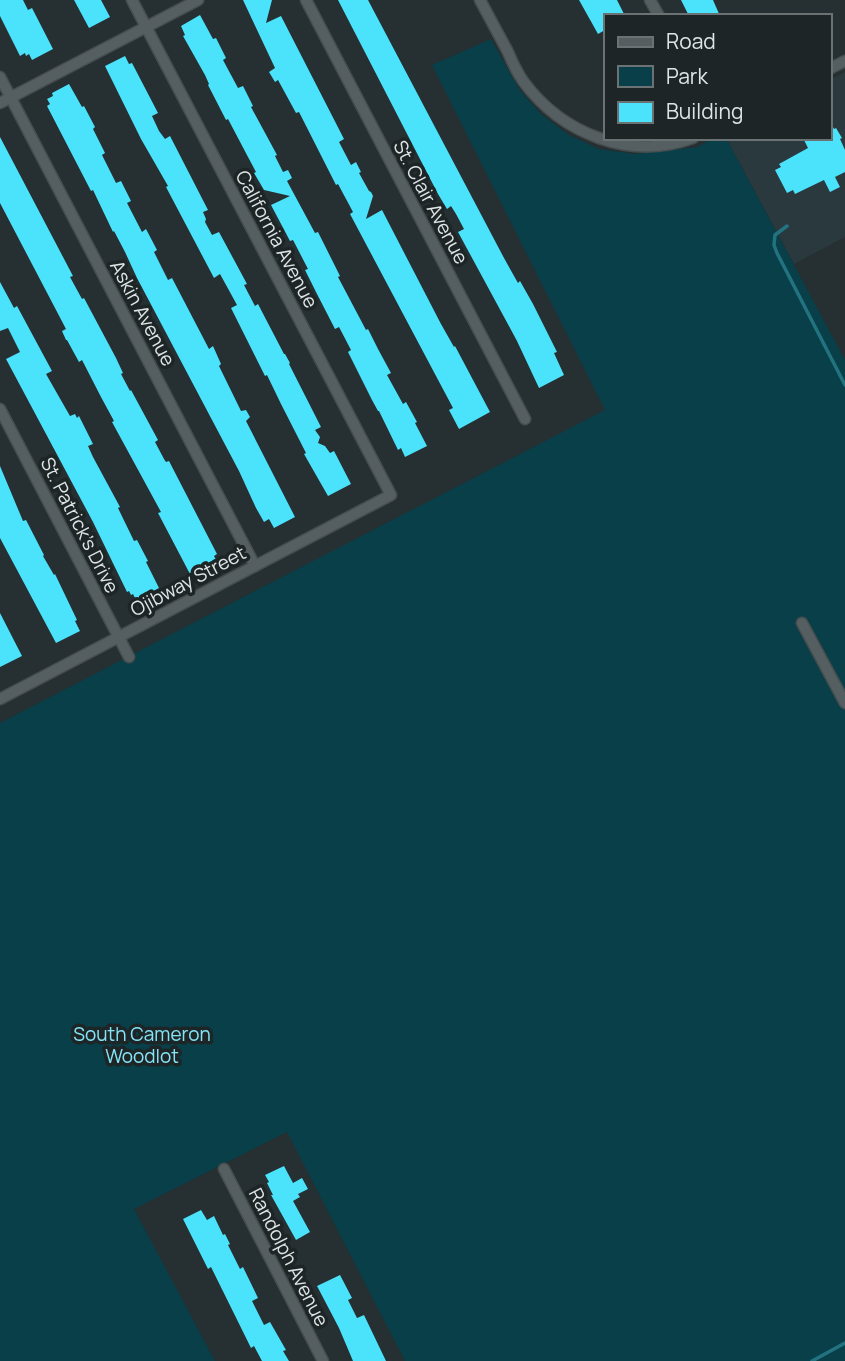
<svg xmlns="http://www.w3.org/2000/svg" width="845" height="1361" font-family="Manrope,sans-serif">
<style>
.built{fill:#29393d}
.green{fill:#083f48}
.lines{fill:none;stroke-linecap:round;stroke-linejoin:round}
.stream{stroke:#237280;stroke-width:3.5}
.building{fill:#4be2fb}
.street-casing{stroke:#454d4e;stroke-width:13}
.street{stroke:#555f61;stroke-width:10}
.labels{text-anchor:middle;stroke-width:7;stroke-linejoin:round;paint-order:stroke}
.street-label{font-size:19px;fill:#dfe5e6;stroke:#1d2527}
.park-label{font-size:19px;fill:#83e4f6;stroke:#1d2527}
</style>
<rect width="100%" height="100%" fill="#262f31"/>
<polygon class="built" points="845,72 845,237 794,264 726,138 829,138 829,80"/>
<polygon class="green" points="491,39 519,89 541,114 569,135 599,149 634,154 698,147 712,138 726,138 845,360 845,1361 405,1361 287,1132 134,1209 215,1361 0,1361 0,723 605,410 432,65"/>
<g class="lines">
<g class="stream">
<polyline points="787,226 775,235 774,245 777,253 845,385"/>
<polyline points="812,1361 845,1343"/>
</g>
</g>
<g class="building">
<polygon points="0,0 23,0 28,10 32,8 53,49 32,60 29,54 26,56 25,53 20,56 0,16"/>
<polygon points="74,0 101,0 110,17 89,28"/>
<polygon points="243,0 272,0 266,23 281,16 344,139 339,142 351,165 356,162 361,172 359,173 369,191 371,192 373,196 366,219 382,210 441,324 454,347 455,346 490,412 459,429 449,410 453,408 350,214 353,212 338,184 336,185 299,112 296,113 278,80 275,82 269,72 275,68"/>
<polygon points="338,0 368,0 504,258 518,283 520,281 533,304 557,352 554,353 564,375 539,388 517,341 458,232 464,229 456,214 451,206 447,209 438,194"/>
<polygon points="579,0 617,0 625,16 605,16 605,30 598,34"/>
<polygon points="681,0 713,0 720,16 689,16"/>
<polygon points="200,15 213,39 216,38 226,58 223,60 238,88 243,86 253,106 251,107 277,155 275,156 283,172 288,170 292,178 287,181 315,233 318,232 340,276 338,277 366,330 368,329 378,349 391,373 387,375 403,404 406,402 417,422 415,423 427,446 405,457 401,448 398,450 379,411 378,411 372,400 348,352 351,350 339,327 335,329 317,294 305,270 308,269 293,240 290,241 271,205 290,196 264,190 254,173 256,172 248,157 228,119 226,120 208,85 209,84 205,75 183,36 185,35 181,26"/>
<polygon points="125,56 129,64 132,63 158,113 152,116 159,131 165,139 170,136 208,210 203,212 206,219 205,222 212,235 219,232 247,284 244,285 255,306 258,304 284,354 285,354 290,363 289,364 321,427 315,430 320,437 318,443 325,446 330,453 334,451 351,484 328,496 304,454 306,453 281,404 267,375 265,376 231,308 237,305 220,274 214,278 166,187 168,186 141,139 105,66"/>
<polygon points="69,84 82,107 84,106 95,127 93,129 105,153 102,155 116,183 121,181 131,201 127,203 142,232 146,229 157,250 154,252 168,280 172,278 209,349 213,346 221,364 219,366 241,411 246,410 250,417 246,421 295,517 274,528 269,519 264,522 256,508 239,471 137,278 125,252 114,231 113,232 93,190 91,191 47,106 50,104 47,99 53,96 52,93"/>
<polygon points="829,119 834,129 836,128 842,138 840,139 845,150 845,172 835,177 840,187 830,192 824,180 795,194 793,190 787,193 775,170 781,167 779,164 808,148 803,138 829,138"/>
<polygon points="0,137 73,276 70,277 82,299 84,298 116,358 123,373 121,374 130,391 131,390 158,440 155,442 164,459 166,462 169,461 217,554 214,556 216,560 190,574 158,513 161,512 112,422 114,421 101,397 82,360 79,362 67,340 66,340 62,331 66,329 0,203"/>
<polygon points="0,282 14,308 17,306 52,371 46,374 70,416 75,414 77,418 79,416 93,444 88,446 93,457 120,507 118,508 134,541 137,540 148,561 146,562 159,588 136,600 133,594 131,595 129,591 127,592 93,522 6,359 20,352 8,328 0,331"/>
<polygon points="0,466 23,521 26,520 44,555 43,556 54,575 55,574 77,620 75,621 80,631 56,643 0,538"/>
<polygon points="0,613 22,656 0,667"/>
<polygon points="284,1166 293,1183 302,1178 308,1189 298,1194 300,1197 293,1201 310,1232 296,1240 271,1195 273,1195 267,1183 269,1182 265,1175"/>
<polygon points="201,1210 207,1220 214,1216 223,1235 225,1234 230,1244 228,1245 240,1269 243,1267 258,1298 252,1301 264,1325 270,1322 286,1350 283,1351 289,1361 262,1361 254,1346 251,1348 211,1267 208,1269 183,1219"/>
<polygon points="340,1275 352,1298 348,1300 357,1318 364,1315 386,1361 353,1361 339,1328 317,1286"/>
</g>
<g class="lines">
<g class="street-casing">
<g id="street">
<polyline points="306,0 525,419"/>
<path d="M480,0c9,17 19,35 28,52 4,10 9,20 15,29 39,53 107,80 170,57"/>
<polyline points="650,0 659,16"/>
<polyline points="829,69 845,61"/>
<polyline points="0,77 255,566"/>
<polyline points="0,103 198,0"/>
<polyline points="0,409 129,657"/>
<polyline points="802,623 845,703"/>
<polyline points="0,699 391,495 132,0"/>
<polyline points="224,1169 323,1361"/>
</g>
</g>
<use href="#street" class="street"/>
</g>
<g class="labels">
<g class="street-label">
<text transform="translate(431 202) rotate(62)" y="7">St. Clair Avenue</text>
<text transform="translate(277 239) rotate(62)" y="7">California Avenue</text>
<text transform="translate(143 313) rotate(62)" y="7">Askin Avenue</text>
<text transform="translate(80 525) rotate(63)" y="7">St. Patrick's Drive</text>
<text transform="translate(188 581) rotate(-28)" y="7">Ojibway Street</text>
<text transform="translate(289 1257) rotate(63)" y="7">Randolph Avenue</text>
</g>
<g class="park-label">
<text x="142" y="1041">South Cameron<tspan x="142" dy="22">Woodlot</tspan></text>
</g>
</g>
<rect x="604" y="14" width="228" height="126" fill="#1d2527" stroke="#6b7273" stroke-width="2"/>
<rect x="618" y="37" width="35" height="10" fill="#555f61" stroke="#6b7273" stroke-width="2"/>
<text x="666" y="49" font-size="21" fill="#dfe5e6">Road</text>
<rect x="618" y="66" width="35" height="21" fill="#083f48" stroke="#6b7273" stroke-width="2"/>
<text x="666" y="84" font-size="21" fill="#dfe5e6">Park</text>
<rect x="618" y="102" width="35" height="21" fill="#4be2fb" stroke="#6b7273" stroke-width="2"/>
<text x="666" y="119" font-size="21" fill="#dfe5e6">Building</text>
</svg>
